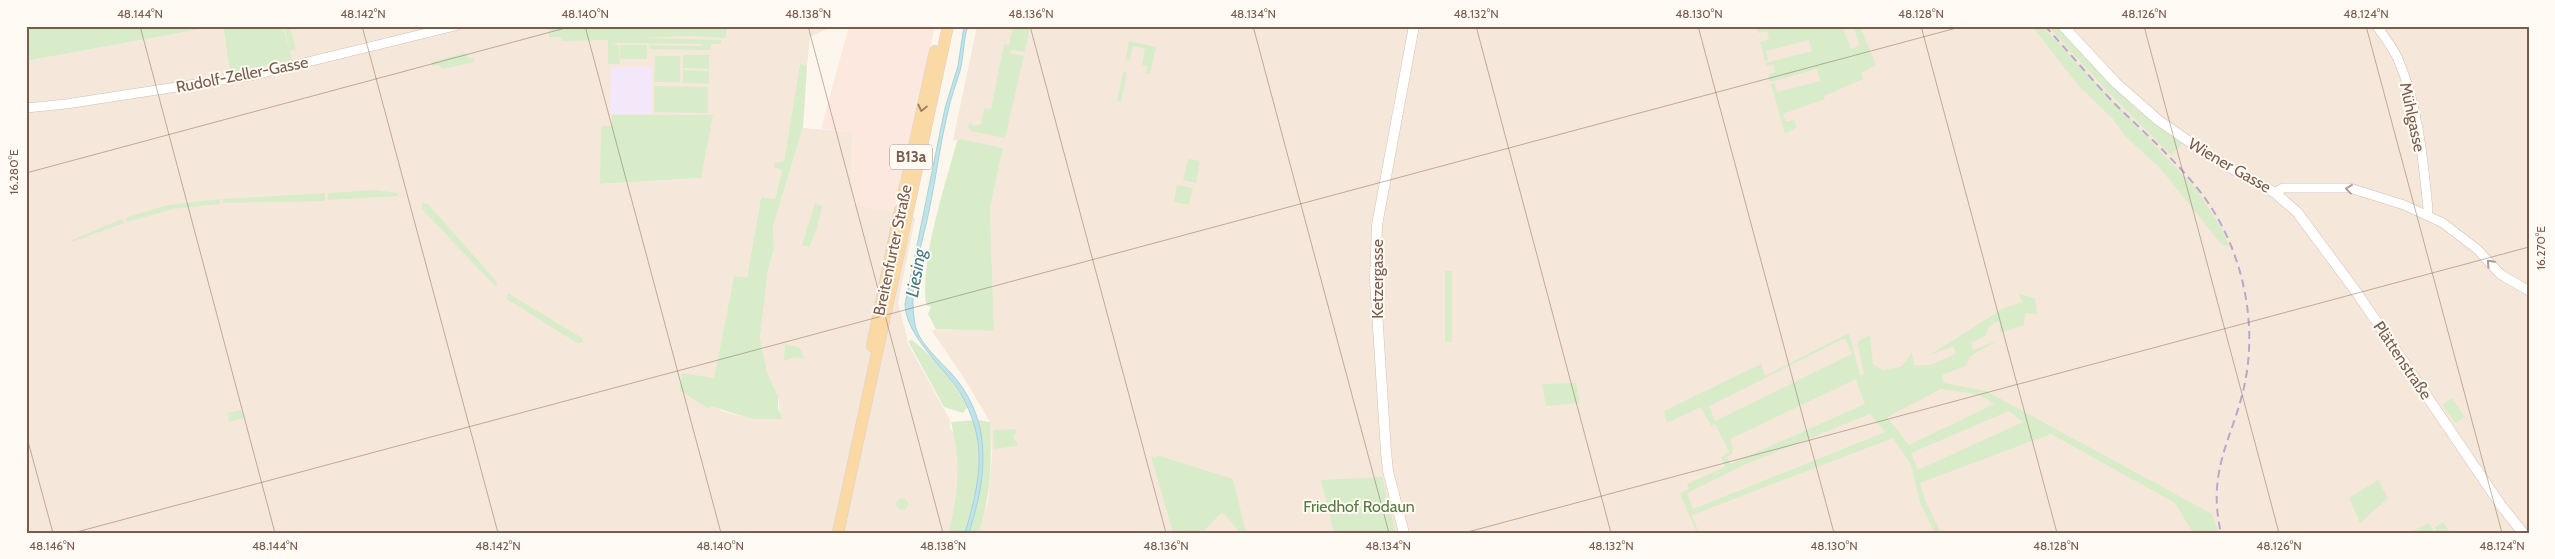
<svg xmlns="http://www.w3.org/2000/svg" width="2555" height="559" font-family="Cabin,sans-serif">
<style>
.residential{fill:#f5e8da;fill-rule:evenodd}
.commercial{fill:#fde8e0}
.education{fill:#f3e8fa}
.green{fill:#d8ecc9;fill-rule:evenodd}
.water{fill:#bfe3e8;stroke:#a5d3da}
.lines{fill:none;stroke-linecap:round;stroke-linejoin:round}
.tertiary-casing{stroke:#d1beb0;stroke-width:10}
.secondary-casing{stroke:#d6c0b0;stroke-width:11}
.primary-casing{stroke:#dad1cd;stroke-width:12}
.tertiary{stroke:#fff;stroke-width:9}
.secondary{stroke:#fff;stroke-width:10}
.primary{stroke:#fbd9a5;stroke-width:11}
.rail{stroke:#b9a8c9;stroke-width:2;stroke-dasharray:8 5;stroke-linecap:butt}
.oneway{stroke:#a18267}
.oneway2{stroke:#af9d94}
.ticks{fill:none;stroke:#7a5c4d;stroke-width:1;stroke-opacity:0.45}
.labels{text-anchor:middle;stroke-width:4;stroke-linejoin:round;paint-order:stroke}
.shield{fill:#fffaf3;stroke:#a28b7f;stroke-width:1}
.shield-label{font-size:15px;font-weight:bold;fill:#7a5c4d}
.street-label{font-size:16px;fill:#7a5c4d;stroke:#fffaf3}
.park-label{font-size:16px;fill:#537a41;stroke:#fffaf3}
.water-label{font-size:18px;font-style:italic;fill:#437c86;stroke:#fffaf3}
.neatline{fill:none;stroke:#7a5c4d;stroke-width:2}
.ticks-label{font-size:12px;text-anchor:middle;fill:#7a5c4d}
</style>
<rect width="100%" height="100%" fill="#fdf6ec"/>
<g class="residential">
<path d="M218,26h5l7,47 61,-13 -8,-34h265l1,11 178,-2 1,-9h105l-23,11 -3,29 -7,-3 -16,98 -9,38 -14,-2 -14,80 -13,-1 -20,103 -32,-6 -3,16 43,22 30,8 28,-6 -2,-17 -11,-24 -7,-34 8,-68 6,-21 -1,-23 30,-98 49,4 1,71 62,15 -17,85 10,38 -2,-1 44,80v9l7,6 5,48 -11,50h-925v-472zM601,126h11l89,52 -100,6z"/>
<polygon points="977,26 2529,26 2529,533 979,533 988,501 992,455 990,422 964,378 932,331 936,329 994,331 990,209 1003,148 953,140"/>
</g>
<polygon class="commercial" points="849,26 935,26 894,213 853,204 852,132 821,129"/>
<polygon class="education" points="611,67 652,67 652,114 610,114"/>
<g class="green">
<polygon points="26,26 218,26 26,61"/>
<polygon points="223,26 283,26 292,60 230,73"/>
<polygon points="284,26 290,26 296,50 290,51"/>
<polygon points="548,26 728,26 726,38 692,36 639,38 721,40 721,44 711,44 711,50 650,49 650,45 702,46 703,44 613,43 619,46 620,64 608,64 608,40 562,41 561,37 549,37"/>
<polygon points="1013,26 1030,26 1025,52 1011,50 1010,53 1024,56 1005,138 971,131 968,127 969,122 974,126 981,124 984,108 991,109 1004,44 1009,45"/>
<polygon points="1756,26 1760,26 1761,29 1778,26 1842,26 1851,49 1860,45 1853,26 1860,26 1876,65 1861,73 1863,79 1824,96 1825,99 1783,114 1786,122 1794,120 1797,127 1785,134 1771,84 1775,83 1777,92 1820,81 1817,69 1770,82 1768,74 1775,72 1773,64 1766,66 1765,63 1812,51 1809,40 1766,51 1768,60 1765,61 1760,42 1769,39 1767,31 1758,33"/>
<polygon points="2032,26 2042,26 2196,189 2222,229 2229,246 2222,245 2160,168 2125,136 2113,119 2078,85"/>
<polygon points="2048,26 2057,26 2104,78 2136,109 2182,144 2171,155 2110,94"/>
<polygon points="1129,41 1156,47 1150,74 1146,73 1147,66 1142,65 1145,49 1133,46 1130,60 1126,59"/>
<rect x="620" y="45" width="27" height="14"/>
<polygon points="464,53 469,58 473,57 475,62 443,69 438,65 432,66 431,62"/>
<polygon points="683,55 709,55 709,69 683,68"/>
<polygon points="655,56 680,56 680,82 654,82"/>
<polygon points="800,63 807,66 803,128 773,226 774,249 768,270 760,338 767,372 778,396 778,408 782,419 752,419 710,406 709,409 679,390 682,373 714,378 734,276 747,277 761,197 775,199 782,170 774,167 775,163 784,161"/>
<polygon points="683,70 709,71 709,84 683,83"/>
<polygon points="1123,72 1127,73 1121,102 1117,101"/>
<polygon points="654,86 708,87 708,113 654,112"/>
<polygon points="612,115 713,115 701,178 600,184 601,126 612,126"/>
<path d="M960,139l43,9 -13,61 4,122 -58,-2 -8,-15 3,-7 -5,-2c-6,-45 19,-119 31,-164z"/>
<polygon points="1188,159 1200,161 1196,183 1183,180"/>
<polygon points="1177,185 1193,188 1189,205 1174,202"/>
<polygon points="376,190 397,193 398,196 328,200 328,193"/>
<polygon points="325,193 325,201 223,203 223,199"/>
<polygon points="220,199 220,204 173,209 127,222 125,218 168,205"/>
<polygon points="422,203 428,204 497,282 496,287 422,209"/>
<polygon points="815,204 822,206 817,228 809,247 802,245"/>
<polygon points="122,219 124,223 72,242 72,240"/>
<rect x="1445" y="271" width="7" height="71"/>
<polygon points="508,293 582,338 583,342 577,343 510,301 507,299"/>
<path d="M2019,294l16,4 2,16 -12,-1 -1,12 -24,8 -1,-12 -10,5 -3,9 -15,8 2,7 26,-10 -30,17 -2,8 -25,10 2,8 42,8 226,123 7,19h-26l-18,-30 -124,-69 -131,49 5,17 16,33 -7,-1 -14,-30 -9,-37 -18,-27 -201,77 7,18h-2l-17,-40 9,-4 -2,-5 38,-17 -4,-10 8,-5 -14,-28 -4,2 -10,-19 -34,16 -3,-12 97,-47 4,12 84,-43 11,42 4,-1 -7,-32 13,-7 3,29 10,6 18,-3 11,-14 2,12h16l26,-11 -3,-8 -25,10 76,-48 18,-6zM1845,338l7,16 -137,67 -6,-15zM1856,379l9,25 -135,60 -3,-7 5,-3 1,-5 -3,-10zM1941,389l39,6 14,9 -85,41 -22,-28zM2009,411l14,11 -105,48 -7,-17zM1870,414l15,18 -192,77 -6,-16 57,-28z"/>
<path d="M912,340c22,17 41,41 55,67l-4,6 -19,-6 -36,-66z"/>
<polygon points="785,344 800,348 805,359 794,357 784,361"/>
<polygon points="1576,383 1580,403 1546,406 1542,384"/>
<polygon points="2452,398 2465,417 2456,423 2442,405"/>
<polygon points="241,410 244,418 229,422 227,413"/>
<path d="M977,420l13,2c2,40 1,72 -11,111h-31c11,-37 13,-74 3,-111z"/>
<polygon points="1016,429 1017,433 1013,435 1018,446 994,449 993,430"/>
<polygon points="1157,455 1233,479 1246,533 1241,533 1222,512 1202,533 1173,533 1151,456 1156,458"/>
<polygon points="1382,477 1396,533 1334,533 1321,480"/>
<polygon points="2378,480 2388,498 2360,523 2349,498"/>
<circle cx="902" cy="504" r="6"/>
<polygon points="2443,522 2450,533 2438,533 2434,528"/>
<polygon points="2429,523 2435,533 2409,533"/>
</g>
<path class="water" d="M964,26h4c-5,14 -4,30 -8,45 -4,13 -9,26 -12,40 -8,33 -12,67 -19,100 -8,37 -21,75 -14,113 3,18 23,35 35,48 44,48 37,104 19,161h-4c15,-51 24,-92 -5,-140 -7,-12 -17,-22 -26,-33 -13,-17 -28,-34 -29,-56l40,-196 13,-42z"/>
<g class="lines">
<g class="tertiary-casing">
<g id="tertiary">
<path d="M2377,26c7,11 16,21 21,33 20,46 25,100 30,150l-1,5"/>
<polyline points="26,108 66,104 255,75 455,26"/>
<polyline points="2275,193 2283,188 2350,188 2404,205 2443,223 2478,250 2500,274 2529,291"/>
</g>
</g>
<g class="secondary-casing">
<g id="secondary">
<polyline points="2063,26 2116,83 2158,120 2210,156 2275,193 2297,212 2357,293 2500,504 2523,533"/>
<polyline points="1404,533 1388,471 1386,452 1375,280 1377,225 1414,26"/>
</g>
</g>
<g class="primary-casing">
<g id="primary">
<polyline points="904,192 935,51"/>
<polyline points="872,346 900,210"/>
<polyline points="838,533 948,26"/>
</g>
</g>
<use href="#tertiary" class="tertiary"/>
<use href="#secondary" class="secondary"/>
<use href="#primary" class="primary"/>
<path class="rail" d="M2045,26c24,26 46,53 71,79 28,27 58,54 82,84 40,50 58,119 49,182 -9,62 -42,93 -26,162"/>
</g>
<defs><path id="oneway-chevron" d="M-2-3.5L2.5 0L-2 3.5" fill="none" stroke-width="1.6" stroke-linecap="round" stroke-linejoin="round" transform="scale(1.25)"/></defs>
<use class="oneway" href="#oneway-chevron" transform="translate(922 108) rotate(103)"/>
<g class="oneway2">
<use href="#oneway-chevron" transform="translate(2349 189) rotate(-173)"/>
<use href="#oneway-chevron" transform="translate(2490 263) rotate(-133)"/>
</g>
<path class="ticks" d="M140,26l135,507M362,26l136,507M585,26l136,507M808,26l135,507M1030,26l136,507M1253,26l136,507M1476,26l135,507M1698,26l136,507M1921,26l136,507M2144,26l135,507M2366,26l136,507M26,173l547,-147M26,434l27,99M73,533l1891,-507M1464,533l1065,-286"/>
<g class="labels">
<rect class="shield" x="890" y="144.5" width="42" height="25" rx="4"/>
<g class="shield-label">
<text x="911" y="162">B13a</text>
</g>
<g class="street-label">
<text transform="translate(242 74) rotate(-11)" y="6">Rudolf-Zeller-Gasse</text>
<text transform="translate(2413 117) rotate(78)" y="6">Mühlgasse</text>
<text transform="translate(2230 165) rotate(30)" y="6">Wiener Gasse</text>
<text transform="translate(892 250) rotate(-78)" y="6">Breitenfurter Straße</text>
<text transform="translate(1377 279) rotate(-90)" y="6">Ketzergasse</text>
<text transform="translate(2403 360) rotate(56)" y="6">Plättenstraße</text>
</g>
<g class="park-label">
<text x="1359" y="512">Friedhof Rodaun</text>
</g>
<g class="water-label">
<text transform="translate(916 273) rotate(-80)" y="6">Liesing</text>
</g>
</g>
<rect width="2555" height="559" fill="none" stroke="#fffaf3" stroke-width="55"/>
<rect x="28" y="28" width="2500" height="504" class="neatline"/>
<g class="ticks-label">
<text x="140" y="18">48.144°N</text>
<text x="363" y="18">48.142°N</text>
<text x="585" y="18">48.140°N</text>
<text x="808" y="18">48.138°N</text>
<text x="1031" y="18">48.136°N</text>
<text x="1253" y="18">48.134°N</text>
<text x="1476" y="18">48.132°N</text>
<text x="1699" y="18">48.130°N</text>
<text x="1921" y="18">48.128°N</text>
<text x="2144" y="18">48.126°N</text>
<text x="2366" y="18">48.124°N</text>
<text transform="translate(14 172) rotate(-90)" y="4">16.280°E</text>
<text transform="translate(2541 248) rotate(-90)" y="4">16.270°E</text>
<text x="52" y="550">48.146°N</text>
<text x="275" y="550">48.144°N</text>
<text x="498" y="550">48.142°N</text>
<text x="720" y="550">48.140°N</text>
<text x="943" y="550">48.138°N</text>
<text x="1166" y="550">48.136°N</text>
<text x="1388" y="550">48.134°N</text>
<text x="1611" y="550">48.132°N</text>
<text x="1834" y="550">48.130°N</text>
<text x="2056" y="550">48.128°N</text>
<text x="2279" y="550">48.126°N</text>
<text x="2502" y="550">48.124°N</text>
</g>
</svg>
